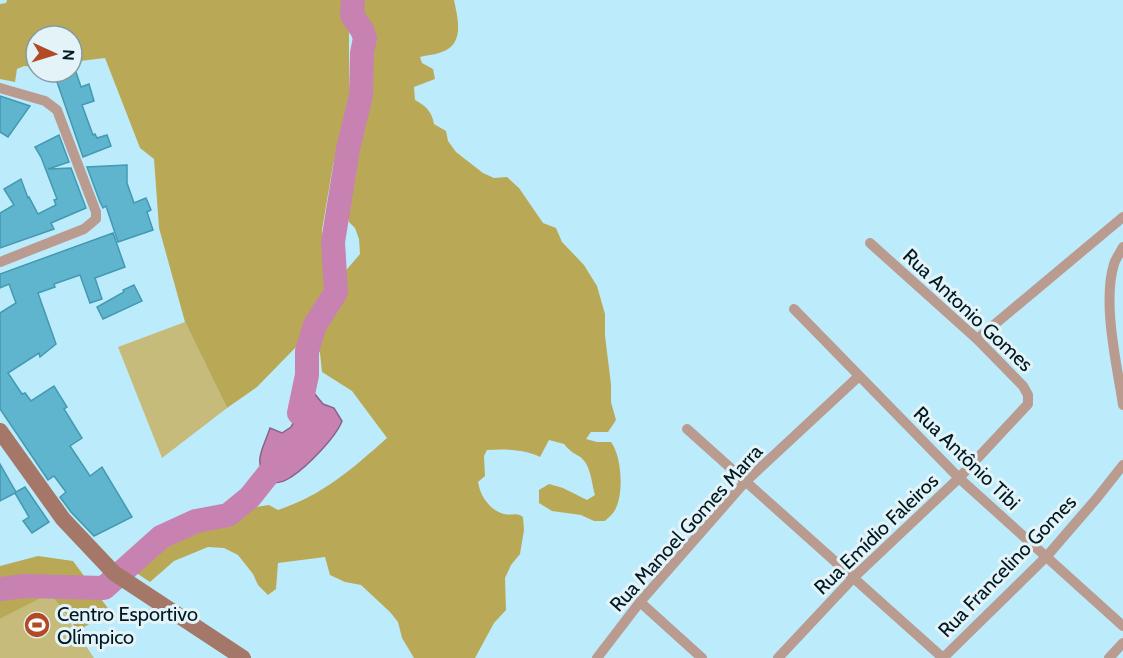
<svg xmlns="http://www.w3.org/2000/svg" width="1123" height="658" font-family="Cabin,sans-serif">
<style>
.green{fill:#c6bb7b}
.forest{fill:#b9a956}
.water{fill:#c782b1;stroke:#8b6286;stroke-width:1.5}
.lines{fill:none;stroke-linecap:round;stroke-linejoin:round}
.river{stroke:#c782b1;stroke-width:24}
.building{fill:#60b5ce;stroke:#4399b1;stroke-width:1.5}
.minor{stroke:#ba9b90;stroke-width:10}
.secondary{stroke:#a47768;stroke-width:16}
.labels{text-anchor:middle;stroke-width:6;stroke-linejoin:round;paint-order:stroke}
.street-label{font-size:20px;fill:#001820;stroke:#e3f3f8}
.poi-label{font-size:20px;fill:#001820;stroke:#e3f3f8;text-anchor:start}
</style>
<rect width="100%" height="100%" fill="#bcecfb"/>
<g class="green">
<polygon points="185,322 227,408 162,458 118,347"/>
<polygon points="50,592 94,658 0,658 0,619"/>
</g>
<g class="forest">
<polygon points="7,0 342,0 349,33 349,95 333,165 322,230 325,293 296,347 257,387 227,408 185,322 159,228 154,159 140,148 105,58 72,62 72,36 36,36 36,67 24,66 17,69 15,82 0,79 0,4 6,3"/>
<path d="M362,0h92c3,15 10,39 -6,49 -7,5 -20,6 -28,8l2,6 11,6 2,10 -21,8 1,13c11,6 17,12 19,24l12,7 2,10 8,11 27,21 11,5 13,-1 12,11 24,35 13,5 6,14 22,23 13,21 8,28v22l6,48v18l5,18 -8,12h-17l-5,7 11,3h14c11,15 13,52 4,68 -2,4 -7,8 -10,11h-11l-13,-6 -29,-4 -13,-8v-13l10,-6 14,4 24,12 8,-5c-3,-10 -4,-25 -10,-33 -5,-8 -13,-7 -21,-18l-15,-4 -9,17c-15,-8 -36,-8 -53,-7l-3,6 1,20 -7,6c2,13 11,28 26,32 8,2 12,-2 19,3l1,13 -4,24 -9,11 -6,13 1,32 -12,13 -19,35h-61l-12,-20 -4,-16 -8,-10 -29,-27 -16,-3 -15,-7 -5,-18 -47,6 -2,26 -8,6 -10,-10 -5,-11 -15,-19 -14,-7 -16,-1 -34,14 -24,21 -15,-10 1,-4 40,-30 26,-12 22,-4 25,-14 20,-3 9,5c45,-15 74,-41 109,-72l-35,-47 -30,-19 -2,-19 -3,-6c6,-21 20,-34 28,-53l-3,-8v-11l18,-21 -1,-15 -4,-11 -6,-6 -2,-16 9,-56 14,-55v-14l-4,-11 3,-34 -7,-17z"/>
<polygon points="38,556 73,561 110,611 78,631 50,593 0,619 0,566"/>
</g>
<g class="water">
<polygon points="348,0 358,0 356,15 367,35 361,69 361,38 350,19"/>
<path d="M305,382l18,22 11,4 8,13c-6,16 -35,46 -51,56 -7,5 -15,7 -23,5 -16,-22 -5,-32 2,-54l12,5 9,-6 6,-10c-2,-13 1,-24 8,-35z"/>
</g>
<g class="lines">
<g class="river">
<polyline points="299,413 307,375 307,351 315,325 336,292 333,242 348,149 361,95 362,53 365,38 362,30 352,15 353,0"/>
<polyline points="0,589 25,586 104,588 161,537 196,521 228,515 250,497 285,453"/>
</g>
</g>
<g class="building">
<polygon points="76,72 81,87 89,84 94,101 82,105 93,135 95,134 97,138 107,135 111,146 83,157 56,79"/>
<polygon points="0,96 30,106 8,137 0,132"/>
<polygon points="59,135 69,162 48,169 71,168 86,208 51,223 54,229 0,248 0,213 14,205 4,189 21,179 28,198 29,197 38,214 56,205 54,200 57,199 41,157 35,147"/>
<polygon points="127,165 127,183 134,203 146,198 151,210 147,212 153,230 118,242 106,206 103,208 100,202 87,167"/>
<polygon points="113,233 125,267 95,278 102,299 90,303 80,275 54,284 55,287 38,293 56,344 40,357 39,353 8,373 22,394 25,393 31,401 54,386 67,407 64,409 82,438 70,446 90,476 102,467 132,517 94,536 71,512 60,497 66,492 54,476 48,480 0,409 0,313 16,303 9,284 0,288 0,274"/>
<polygon points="134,285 142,301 103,319 97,307 124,292 123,290"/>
<polygon points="0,464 16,492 25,487 49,522 32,533 23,521 29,517 15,493 0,501"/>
</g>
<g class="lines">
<g class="minor">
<polyline points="0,88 45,101 57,110 96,212 96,219 84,229 0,262"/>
<path d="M1123,247c-3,6 -7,11 -9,17 -12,39 3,101 9,141"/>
<polyline points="794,309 959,478 1123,626"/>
<polyline points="977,339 1123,217"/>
<polyline points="687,429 943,658"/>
<polyline points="640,602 702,658"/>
<polyline points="597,658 640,602 745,482 858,377"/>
<polyline points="778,658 853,578 959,478 1028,404 1028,395 1023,386 977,339 870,243"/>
<polyline points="943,658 1047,556 1097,498 1123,465"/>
<polyline points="1109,658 1123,643"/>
</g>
<polyline class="secondary" points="0,431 63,519 114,573 243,658"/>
</g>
<defs>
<g id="stadium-disc" transform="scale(1.35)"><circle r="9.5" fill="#b24a26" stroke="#e3f3f8"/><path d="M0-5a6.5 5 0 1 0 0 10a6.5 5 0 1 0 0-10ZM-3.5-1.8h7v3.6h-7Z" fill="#fff"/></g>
</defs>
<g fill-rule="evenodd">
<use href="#stadium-disc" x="37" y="625"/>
</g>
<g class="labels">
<g class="street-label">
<text transform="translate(968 310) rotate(43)" y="7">Rua Antonio Gomes</text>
<text transform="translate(967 458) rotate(44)" y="7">Rua Antônio Tibi</text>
<text transform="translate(686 528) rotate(-48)" y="7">Rua Manoel Gomes Marra</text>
<text transform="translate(876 534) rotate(-44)" y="7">Rua Emídio Faleiros</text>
<text transform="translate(1007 566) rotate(-46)" y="7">Rua Francelino Gomes</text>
</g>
<g class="poi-label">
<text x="57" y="621">Centro Esportivo<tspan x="57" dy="23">Olímpico</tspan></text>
</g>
</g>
<g transform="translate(54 54) rotate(94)"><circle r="28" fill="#e3f3f8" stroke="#889ba2" stroke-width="1.5"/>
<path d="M0-4.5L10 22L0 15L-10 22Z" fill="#b24a26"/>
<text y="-9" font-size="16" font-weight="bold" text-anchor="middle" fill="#001820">N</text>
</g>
</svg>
